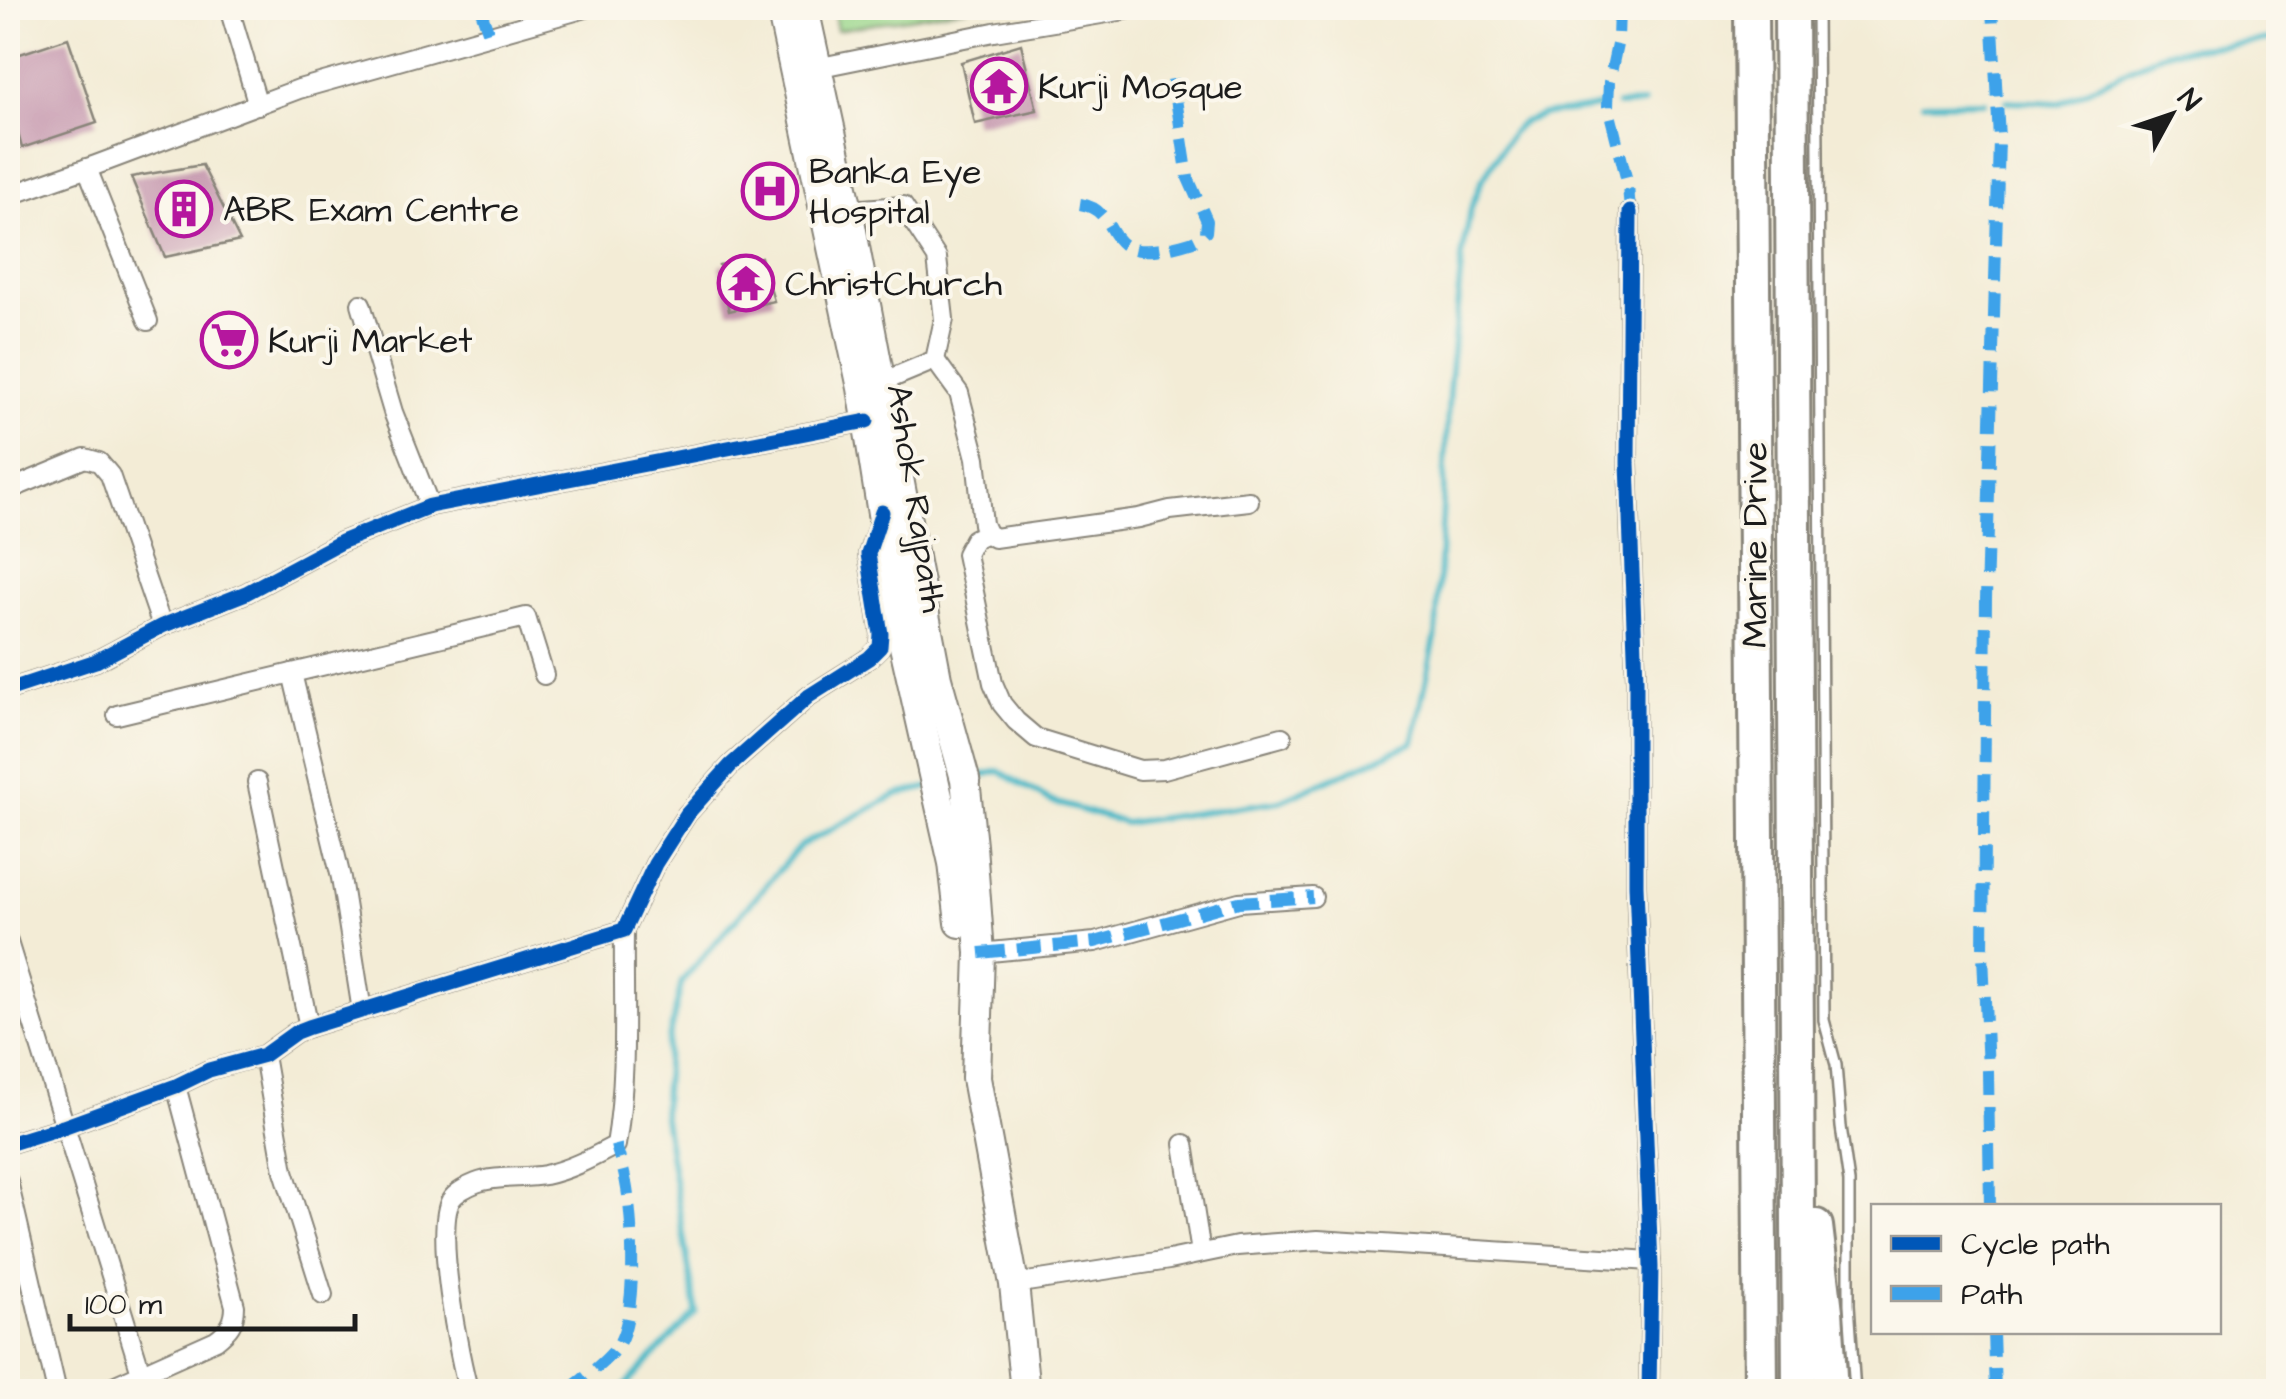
<svg xmlns="http://www.w3.org/2000/svg" width="2286" height="1399" font-family="'Architects Daughter',sans-serif">
<style>
.green{fill:#9bd78c;stroke:#5c7a54;stroke-width:2.5}
.lines{fill:none;stroke-linecap:round;stroke-linejoin:round}
.stream{stroke:#4cb9c7;stroke-width:6}
.building{fill:#c597ae}
.service-casing{stroke:#888479;stroke-width:14}
.minor-casing{stroke:#888479;stroke-width:22}
.primary-casing{stroke:#888479;stroke-width:32}
.motorway-casing{stroke:#888479;stroke-width:38}
.service{stroke:#fff;stroke-width:9}
.minor{stroke:#fff;stroke-width:18}
.primary{stroke:#fff;stroke-width:28}
.motorway{stroke:#fff;stroke-width:32}
.quiet{stroke:#3da2ea;stroke-width:12;stroke-dasharray:25 12;stroke-linecap:butt}
.cycleway-casing{stroke:#fbf7ec;stroke-width:21}
.cycleway{stroke:#0057b8;stroke-width:15}
.labels{text-anchor:middle;stroke-width:8;stroke-linejoin:round;paint-order:stroke}
.poi-label{font-size:35px;fill:#1c1c1c;stroke:#fbf7ec;text-anchor:start}
.street-label{font-size:35px;fill:#1c1c1c;stroke:#fbf7ec}
</style>
<rect width="100%" height="100%" fill="#fbf7ec"/>
<filter id="ink" filterUnits="userSpaceOnUse"><feTurbulence type="fractalNoise" baseFrequency=".01" numOctaves="2"/><feDisplacementMap in="SourceGraphic" scale="20" xChannelSelector="R" yChannelSelector="G"/><feConvolveMatrix kernelMatrix="1 2 1 2 8 2 1 2 1" color-interpolation-filters="sRGB"/></filter>
<filter id="wash" filterUnits="userSpaceOnUse"><feTurbulence type="fractalNoise" baseFrequency=".0048" numOctaves="4" result="noise"/><feDisplacementMap in="SourceGraphic" scale="40" xChannelSelector="R" yChannelSelector="G"/><feGaussianBlur stdDeviation="2.25" result="paint"/><feColorMatrix in="noise" values="0 0 0 0 0 0 0 0 0 0 0 0 0 0 0 0 0 1.4 0 .05"/><feComposite in="paint" operator="in"/></filter>
<g filter="url(#wash)">
<rect width="100%" height="100%" fill="#f3ecd6"/>
<polygon class="green" points="833,8 968,8 837,30"/>
<g class="lines">
<g class="stream">
<polyline points="2007,101 2060,103 2167,51 2278,39"/>
<polyline points="1923,103 1985,102"/>
<polyline points="1618,105 1643,104"/>
<polyline points="971,778 999,771 1050,801 1125,823 1280,801 1413,743 1436,634 1449,391 1462,257 1471,208 1481,182 1512,132 1523,122 1542,115 1600,107"/>
<polyline points="619,1392 696,1312 663,1112 667,1047 682,981 800,846 896,795 930,787"/>
</g>
</g>
<g id="blocks">
<g class="building">
<polygon points="68,38 97,123 22,148 8,95 8,58"/>
<polygon points="1021,44 1037,110 975,124 961,62"/>
<polygon points="202,165 240,241 165,257 131,177"/>
<polygon points="761,257 774,301 729,311 719,265"/>
</g>
</g>
</g>
<g filter="url(#ink)">
<use href="#blocks" fill-opacity="0" stroke="#888479" stroke-width="2.5"/>
<g class="lines">
<g class="service-casing">
<polyline id="service" points="1817,8 1824,1020 1836,1065 1841,1127 1849,1182 1849,1304 1855,1392"/>
</g>
<g class="minor-casing">
<g id="minor">
<polyline points="229,8 258,105"/>
<polyline points="811,69 994,32 1137,8"/>
<polyline points="87,168 148,321"/>
<polyline points="8,196 96,165 299,89 586,8"/>
<polyline points="848,210 903,206 937,258 944,319 935,360 875,385"/>
<polyline points="1630,212 1628,463 1636,680 1636,885 1651,1267 1649,1392"/>
<polyline points="361,304 393,412 430,506"/>
<polyline points="935,360 959,393 976,458 983,524 987,533 994,538 1139,518 1170,510 1249,501"/>
<polyline points="8,490 85,458 99,462 110,475 162,626"/>
<polyline points="987,533 974,539 966,554 993,683 1002,704 1016,721 1036,738 1140,770 1164,769 1282,737"/>
<polyline points="292,673 341,878 362,1011"/>
<polyline points="8,690 96,661 162,626 246,593 341,542 430,506 867,421"/>
<polyline points="117,715 526,617 544,675"/>
<polyline points="257,782 309,1027"/>
<polyline points="8,942 147,1392"/>
<polyline points="980,953 1095,942 1239,902 1313,897"/>
<polyline points="264,1055 284,1171 323,1295"/>
<polyline points="8,1144 63,1127 176,1086 209,1070 264,1055 296,1032 309,1027 624,930 655,864 687,814 731,765 809,696 869,658 880,647 881,634 868,554 880,520"/>
<polyline points="1184,1144 1201,1253"/>
<polyline points="8,1181 57,1392"/>
<polyline points="1014,1284 1169,1260 1237,1246 1318,1240 1651,1261"/>
<path d="M100,1392l116,-52c13,-10 19,-17 19,-34l-59,-220"/>
<path d="M469,1392c-10,-34 -35,-163 -18,-192 4,-7 17,-14 25,-17 21,-8 47,-4 69,-8 27,-6 48,-18 71,-30 12,-70 7,-144 8,-215"/>
</g>
</g>
<g class="primary-casing">
<g id="primary">
<polyline points="781,8 862,388 901,633 953,863 960,923"/>
<polyline points="804,8 848,210 937,678 965,779 972,846 980,953 976,1078 1014,1284 1025,1392"/>
</g>
</g>
<g class="motorway-casing">
<g id="motorway">
<polyline points="1751,8 1761,1392"/>
<polyline points="1791,8 1799,1392"/>
<polyline points="1816,1226 1826,1311 1831,1392"/>
</g>
</g>
<use href="#service" class="service"/>
<use href="#minor" class="minor"/>
<use href="#primary" class="primary"/>
<use href="#motorway" class="motorway"/>
<g class="quiet">
<polyline points="480,8 489,34"/>
<polyline points="1619,8 1618,40 1609,82 1608,106 1628,185 1630,212"/>
<path d="M1080,204c45,7 16,60 91,43 13,-3 26,-5 35,-15l1,-11 -19,-43 -15,-99"/>
<polyline points="980,953 1095,942 1239,902 1313,897"/>
<polyline points="1990,1206 1988,1071 1983,955 1986,599 1999,139 1992,8"/>
<polyline points="1993,1332 1995,1392"/>
<path d="M566,1392c15,-12 42,-31 52,-47 20,-31 15,-126 8,-162 -2,-13 -7,-26 -10,-38"/>
</g>
<g class="cycleway-casing">
<g id="cycleway">
<polyline points="1630,212 1628,463 1636,680 1636,885 1651,1267 1649,1392"/>
<polyline points="8,690 96,661 162,626 246,593 341,542 430,506 867,421"/>
<polyline points="8,1144 63,1127 176,1086 209,1070 264,1055 296,1032 309,1027 624,930 655,864 687,814 731,765 809,696 869,658 880,647 881,634 868,554 882,512"/>
</g>
</g>
<use href="#cycleway" class="cycleway"/>
</g>
</g>
<defs>
<g id="temple-ring" transform="scale(2.875)"><circle r="9.5" fill="#fbf7ec" stroke="#b5179e" stroke-width="1.5"/><path d="M0-6L5-2H3V0L6.5 2.5H4V6H1.5V3h-3V6H-4V2.5H-6.5L-3 0V-2H-5Z" fill="#b5179e"/></g>
<g id="hospital-ring" transform="scale(2.875)"><circle r="9.5" fill="#fbf7ec" stroke="#b5179e" stroke-width="1.5"/><path d="M-5-5h3v3.5h4V-5h3V5h-3V1.5h-4V5h-3Z" fill="#b5179e"/></g>
<g id="building-ring" transform="scale(2.875)"><circle r="9.5" fill="#fbf7ec" stroke="#b5179e" stroke-width="1.5"/><path d="M-4-6H4V6H1V3H-1V6H-4ZM-2.5-4.3h1.7v1.8h-1.7ZM.8-4.3h1.7v1.8H.8ZM-2.5-1h1.7V.8h-1.7ZM.8-1h1.7V.8H.8Z" fill="#b5179e"/></g>
<g id="supermarket-ring" transform="scale(2.875)"><circle r="9.5" fill="#fbf7ec" stroke="#b5179e" stroke-width="1.5"/><path d="M-6-5.5h2.5l.6 2H6L4.5 2H-2.5L-4.4-4H-6ZM-1.5 3.2a1.3 1.3 0 1 0 .1 0ZM3 3.2a1.3 1.3 0 1 0 .1 0Z" fill="#b5179e"/></g>
</defs>
<g fill-rule="evenodd">
<use href="#temple-ring" x="999" y="86"/>
<use href="#hospital-ring" x="770" y="191"/>
<use href="#building-ring" x="184" y="209"/>
<use href="#temple-ring" x="746" y="283"/>
<use href="#supermarket-ring" x="229" y="340"/>
</g>
<g class="labels">
<g class="poi-label">
<text x="1038" y="98">Kurji Mosque</text>
<text x="809" y="183">Banka Eye<tspan x="809" dy="40">Hospital</tspan></text>
<text x="223" y="221">ABR Exam Centre</text>
<text x="785" y="295">ChristChurch</text>
<text x="268" y="352">Kurji Market</text>
</g>
<g class="street-label">
<text transform="translate(917 498) rotate(81)" y="12">Ashok Rajpath</text>
<text transform="translate(1754 545) rotate(-90)" y="12">Marine Drive</text>
</g>
</g>
<rect width="2286" height="1399" fill="none" stroke="#fbf7ec" stroke-width="40"/>
<rect x="1871" y="1204" width="350" height="130" fill="#fbf7ec" stroke="#a29f99" stroke-width="2.5"/>
<rect x="1891" y="1236" width="50" height="15" fill="#0057b8" stroke="#a29f99" stroke-width="2.5"/>
<text x="1961" y="1254" font-size="30" fill="#1c1c1c">Cycle path</text>
<rect x="1891" y="1286" width="50" height="15" fill="#3da2ea" stroke="#a29f99" stroke-width="2.5"/>
<text x="1961" y="1304" font-size="30" fill="#1c1c1c">Path</text>
<g transform="translate(2171 115) rotate(50)" stroke="#fbf7ec" stroke-width="8" paint-order="stroke">
<path d="M0-8L18 38L0 25L-18 38Z" fill="#1c1c1c"/>
<text y="-15" font-size="28" font-weight="bold" text-anchor="middle" fill="#1c1c1c">N</text>
</g>
<path d="M70 1314v15h285v-15" fill="none" stroke="#1c1c1c" stroke-width="5"/>
<text x="85" y="1314" font-size="30" fill="#1c1c1c" stroke="#fbf7ec" stroke-width="8" paint-order="stroke">100 m</text>
</svg>
